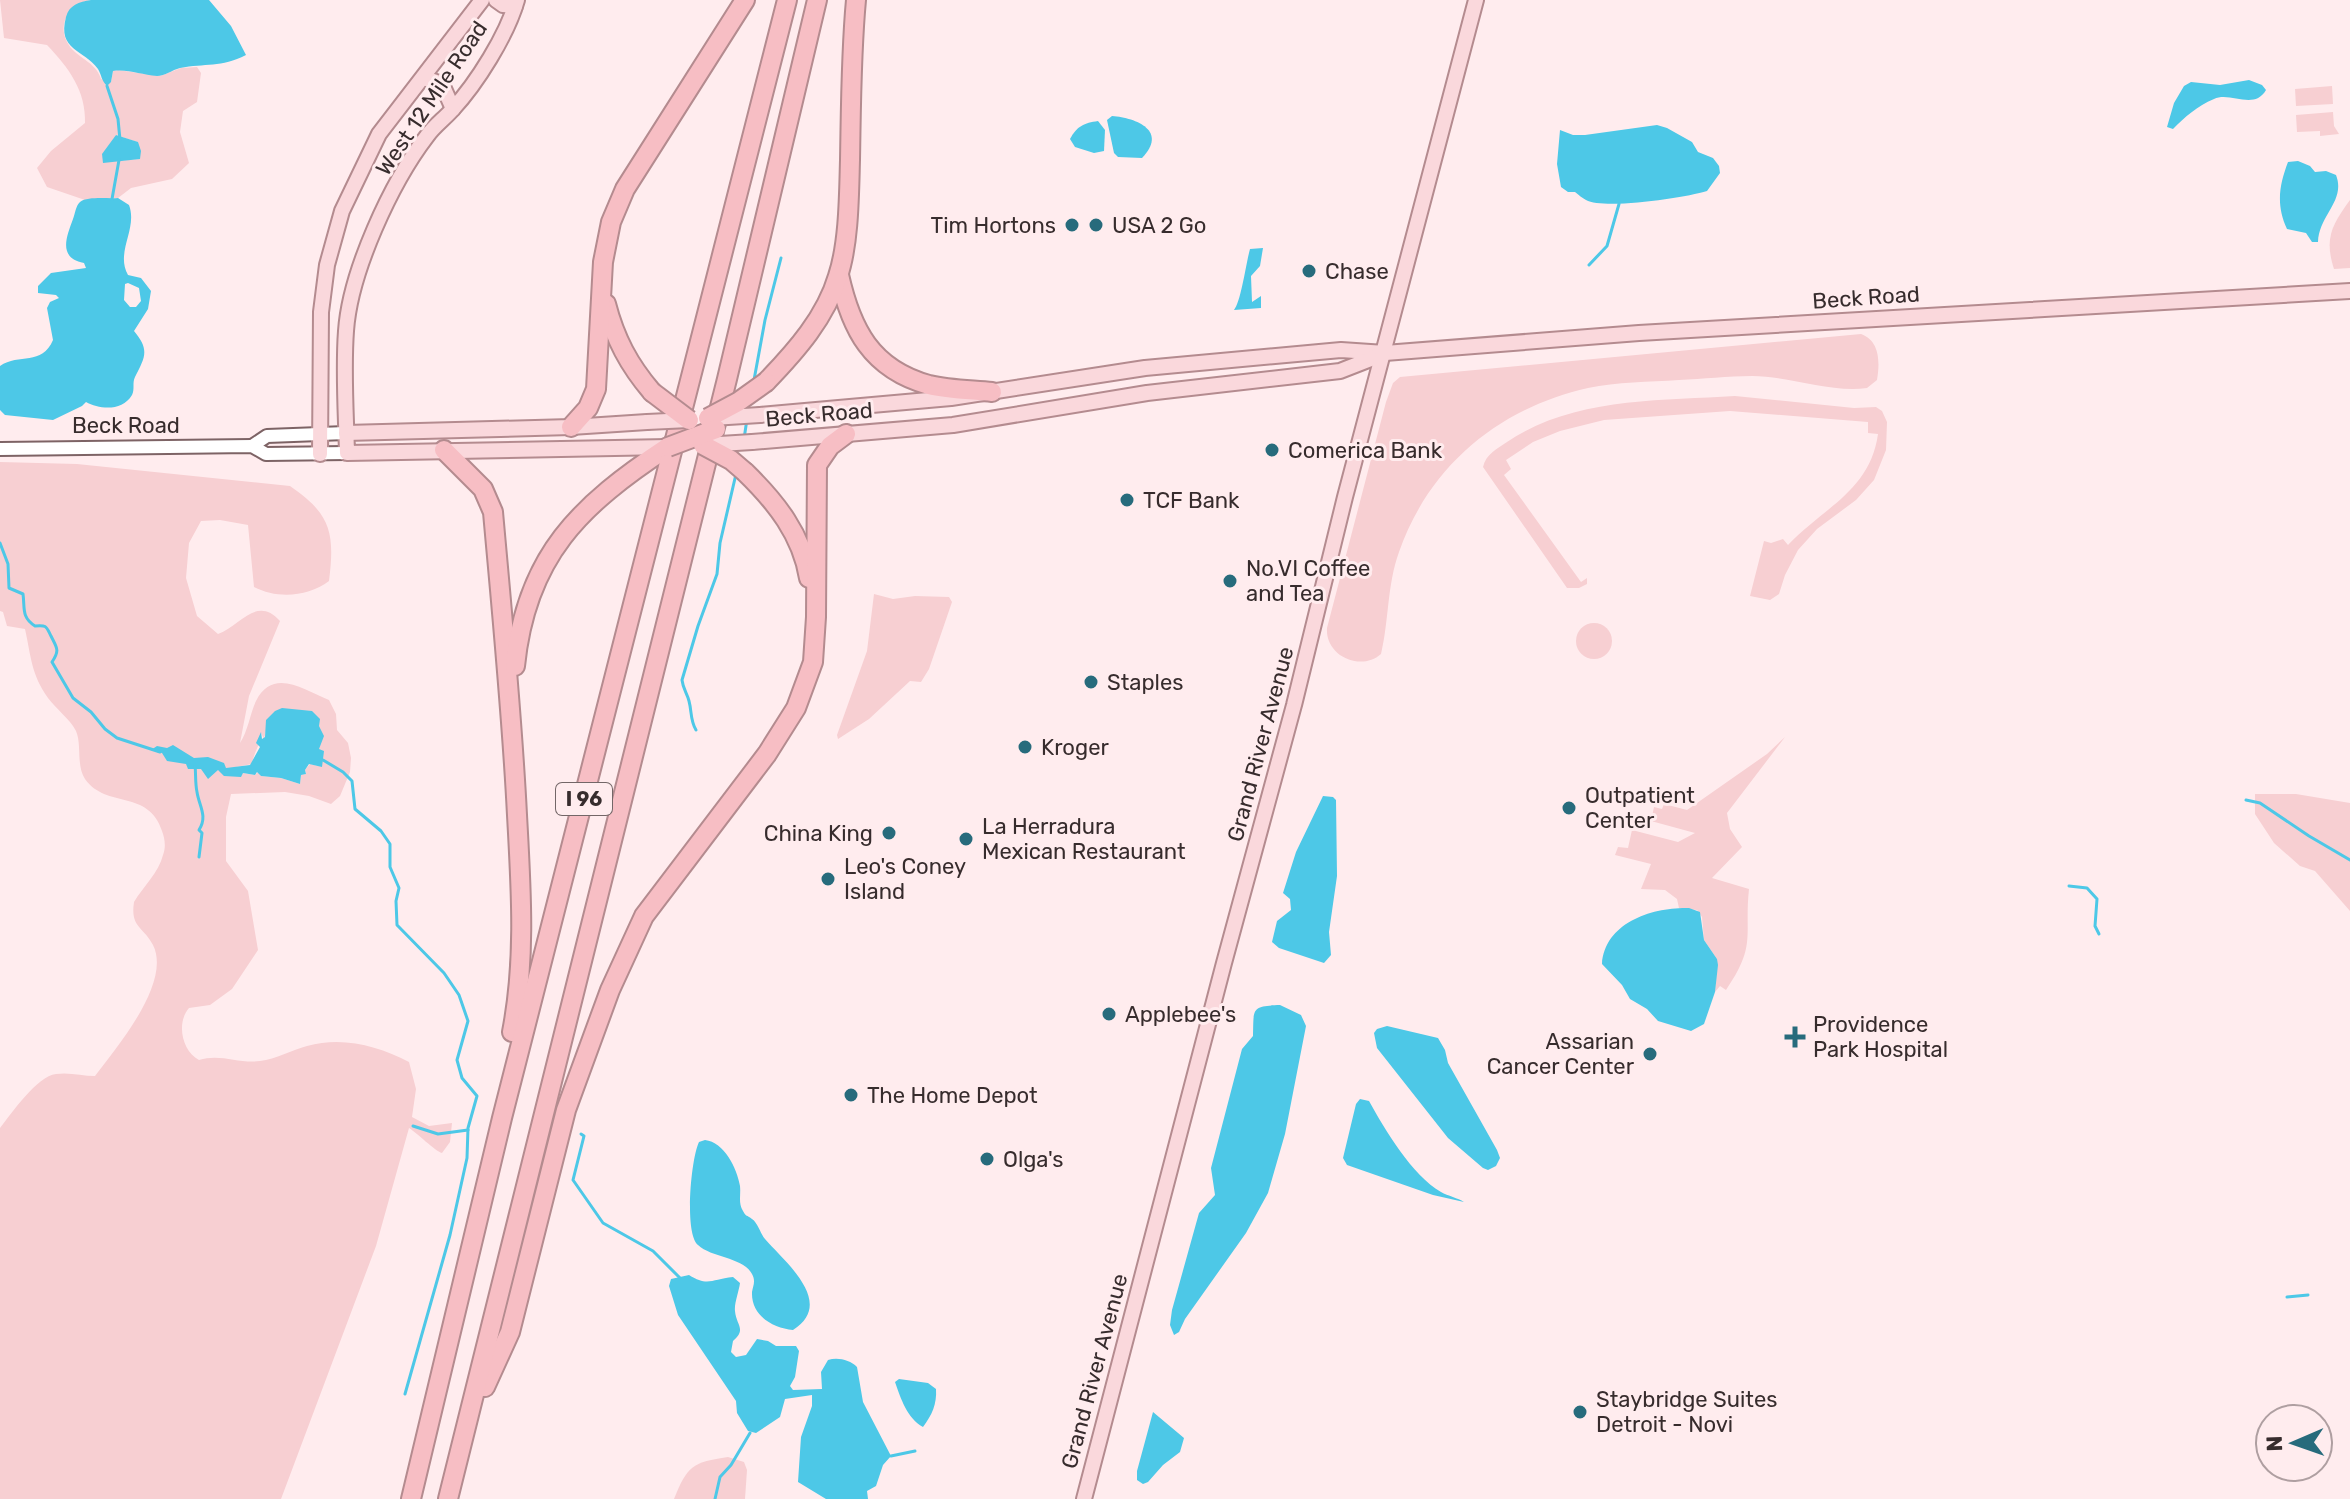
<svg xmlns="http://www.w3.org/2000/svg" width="2350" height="1499" font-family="Rubik,sans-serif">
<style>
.green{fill:#f7cfd2;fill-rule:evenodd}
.water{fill:#4dc8e7;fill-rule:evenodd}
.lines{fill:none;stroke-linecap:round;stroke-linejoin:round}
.stream{stroke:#4dc8e7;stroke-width:3}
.minor-casing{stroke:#7d6365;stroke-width:16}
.major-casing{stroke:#b48b8f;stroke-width:18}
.highway-casing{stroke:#b48b8f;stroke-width:22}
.minor{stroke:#fff;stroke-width:12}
.major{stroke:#fad8dc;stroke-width:14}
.highway{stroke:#f7bec4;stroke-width:18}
.major-bridge-casing{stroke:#b48b8f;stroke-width:18;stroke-linecap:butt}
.highway-bridge-casing{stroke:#b48b8f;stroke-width:22;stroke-linecap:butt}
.major-bridge{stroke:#fad8dc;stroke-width:14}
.highway-bridge{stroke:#f7bec4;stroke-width:18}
.poi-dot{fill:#276b7c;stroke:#ffecee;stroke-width:3}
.labels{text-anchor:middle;stroke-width:6;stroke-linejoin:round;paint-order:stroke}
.shield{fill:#ffecee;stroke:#736667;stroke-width:2}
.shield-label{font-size:20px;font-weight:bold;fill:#372c2d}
.street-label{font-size:22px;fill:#372c2d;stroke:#ffecee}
.poi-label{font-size:22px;fill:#372c2d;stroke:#ffecee;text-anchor:start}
</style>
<rect width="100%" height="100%" fill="#ffecee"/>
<g class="green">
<path d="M0,0h91c-20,3 -34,22 -24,42 8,16 29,19 34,37l10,3 2,-11 5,-1 42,6 21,-8 16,-1 4,6 -4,29 -14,9 -3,21 9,31 -17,16 -41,9 -13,10 -33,2 -38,-13 -10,-19 14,-17 34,-28c1,-32 -16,-55 -38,-78l-43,-7zM116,135l21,7 2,17 -35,3z"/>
<polygon points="2332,86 2333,104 2296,106 2295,89"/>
<polygon points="2333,112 2334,126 2339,134 2320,136 2320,131 2297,132 2296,115"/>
<path d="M2350,200v68l-16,1c-10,-31 -2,-44 16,-69z"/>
<path d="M1861,334c19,7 19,28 16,46l-10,8c-37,5 -78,-12 -115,-12 -24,0 -49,3 -73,4 -30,2 -62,2 -91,8 -89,20 -159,78 -189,164 -12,33 -10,69 -18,102 -20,18 -56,2 -54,-26l59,-226 7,-19 7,-6z"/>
<path d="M1735,396l119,12 22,-1 6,4 5,11 -1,28 -12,30 -18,20 -39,29 -19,21 -13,25 -6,19 -9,6 -20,-4 14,-55 7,2 12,-4 5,6c36,-38 82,-54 90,-111l-10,-1v-11l-138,-11 -126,9 -44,11 -27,11 -27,18 5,9 -7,6 77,107 6,-4v6l-8,4h-12l-84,-121c3,-13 14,-18 24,-25 67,-45 151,-41 228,-46z"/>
<path d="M0,462l77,2 213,22c41,28 45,47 39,95 -21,16 -52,18 -75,6l-6,-62 -28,-5 -19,1 -12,22 -3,35 11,38 21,18c23,-9 39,-39 62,-13l-31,75 -9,47c8,-12 10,-29 16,-42 17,-34 48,-11 73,-1l7,14 1,16 11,13 3,15 -1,14 -10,24 -9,8 -22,-8 -24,-4 -54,2 -5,23v44l22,30 10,59 -26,39 -22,16 -21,3c-13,15 -7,43 10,52 21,-7 40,4 61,1 16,-2 32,-11 47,-15 36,-10 71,0 102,16l7,27 -4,28 17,9 23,-3 -2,19 -8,11c-7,-2 -25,-20 -33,-25l-33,118 -95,253h-281v-371c12,-15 37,-52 56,-54 14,-2 26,2 39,2 21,-28 77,-93 58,-131 -9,-18 -23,-17 -19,-43 9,-15 25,-30 29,-47 3,-8 2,-16 -1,-24 -13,-42 -56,-22 -77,-52 -9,-14 -3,-34 -9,-48 -6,-12 -20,-22 -28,-33 -17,-24 -17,-42 -23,-69l-18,-3 -4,-14 -3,-1zM318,722v44l-8,-2 -5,6 1,4 -5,1 -1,9 -19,-6 -20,-2 -3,-4 -3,3 -12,-2 -5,2 -2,-8 16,-3c2,-13 8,-17 9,-31l3,6 2,-8z"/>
<polygon points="874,594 893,599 915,596 949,597 952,602 929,669 921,682 910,681 869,719 838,739 837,735 867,651"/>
<circle cx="1594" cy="641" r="18"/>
<path d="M1785,737l-58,76 3,16 12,18 -30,31 37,11c-5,47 8,56 -23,101l-6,-4 -5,6 2,-33 -13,-19 -2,-23 -5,-7 -18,-2 -2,-9 -12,-9 -24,-1 10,-25 -36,-9 3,-8 10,1 4,-18 46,12 17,-9 -44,-12 3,-14 8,2 2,-5 23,6 80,-56z"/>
<polygon points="2255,794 2296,794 2350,803 2350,911 2315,871 2300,866 2274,843 2255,814"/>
<path d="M728,1457l16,5 3,8 -2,29h-71c13,-33 19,-37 54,-42z"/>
</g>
<g class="water">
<path d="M91,0h118l22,26 15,29c-25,13 -41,8 -66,13 -8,2 -15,8 -23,8 -15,-1 -29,-7 -44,-5l-2,11 -4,4c-6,-6 -5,-10 -9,-17 -14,-20 -41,-18 -32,-52 3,-12 13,-15 25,-17z"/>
<path d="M2249,80l13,5 4,5c-12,21 -36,1 -52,9 -17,7 -29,18 -41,30l-6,-2 7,-24 10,-17 7,-4 29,3z"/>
<path d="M1112,116c25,2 56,15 30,42l-24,-1 -4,-4 -7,-33z"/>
<path d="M1098,121l7,9 -1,21 -10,2 -19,-6 -5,-8c7,-13 14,-16 28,-18z"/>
<path d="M1657,125l10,3 25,14 6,10 15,6 6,8 1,7 -13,18c-23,7 -103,19 -121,9 -4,-2 -7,-5 -11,-8h-7l-7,-5 -4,-23 3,-34 13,5h12z"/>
<polygon points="116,135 138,142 141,151 140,159 103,163 102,154"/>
<path d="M2298,161l12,5 5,6 11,-1 10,4c10,26 -17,40 -18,67h-6l-6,-9 -19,-4c-11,-24 -8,-43 1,-67z"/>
<path d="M118,198l11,7c9,24 -14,47 -1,70l13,3 10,13 -3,18 -14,22c16,19 11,26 1,46 -3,6 0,12 -3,18 -10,17 -33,14 -46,7l-4,4 -29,14 -48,-5 -5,-5v-44c19,-13 42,0 53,-26l-6,-32 3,-6 9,-4 -3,-3 -18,-2v-7l13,-13 35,-5 -2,-5c-26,-5 -18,-25 -11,-44 2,-5 3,-14 7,-17 8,-6 28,-3 38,-4zM128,283l11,5 2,13 -5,6h-6l-6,-7 1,-16z"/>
<path d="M1263,248l-3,18 -9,10 1,26 9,-6v12l-27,2c7,-8 12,-47 16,-61z"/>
<polygon points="282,708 312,711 320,719 319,726 324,736 319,749 324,751 322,767 309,764 305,770 306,774 301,775 300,784 281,778 261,776 257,772 255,775 243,773 241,777 224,776 218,770 208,779 201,769 188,769 186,764 167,761 162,753 151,750 157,746 167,748 173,745 194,758 208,757 224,763 226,768 250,765 260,747 256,743 261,732 262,739 265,737 266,720 275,711"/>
<polygon points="1323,796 1333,797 1336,800 1337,876 1329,932 1331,955 1324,963 1279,948 1272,942 1277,921 1291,910 1290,899 1283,893 1296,852"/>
<path d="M1689,908l11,4 4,28 13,19 1,6 -3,27 -11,32 -13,7 -33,-10 -11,-12 -17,-10 -8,-14 -20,-21c3,-42 51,-57 87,-56z"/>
<path d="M1280,1005l21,10 5,11 -21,108 -17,59 -22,40 -61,86 -6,13 -5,3 -4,-10 2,-15 27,-97 16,-18 -4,-27 31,-119 11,-13c1,-27 -3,-30 27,-31z"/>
<polygon points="1387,1026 1438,1038 1445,1050 1448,1063 1497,1150 1500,1158 1496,1166 1488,1170 1483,1168 1448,1138 1377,1048 1374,1033 1377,1029"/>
<path d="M1360,1099l9,2c16,29 43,74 72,91 7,4 17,6 23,10l-31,-7 -86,-30 -4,-7 13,-54z"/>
<path d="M705,1140c19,2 32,28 35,46 1,9 -2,17 3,25 4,7 3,3 9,8 6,4 8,14 13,20 20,23 71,64 28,91 -20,-2 -42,-14 -41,-38 1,-6 4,-11 0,-18 -9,-17 -40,-16 -54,-29 -14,-11 -7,-87 1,-103z"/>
<path d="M689,1275c19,12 23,4 44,2l7,6c-1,8 -6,21 -5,28 1,14 12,18 -2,30l-2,11 5,5 10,-2 11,-16 11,2 8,5h20l3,5 -4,26 -5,9 3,4 29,-1 -1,-17 7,-12c10,-3 22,0 29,7l6,35 28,54 -8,9 -7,21 -9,5 1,8h-42l-28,-17 3,-45 11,-31v-11l-27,4 -5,18 -24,16 -8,-2 -11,-18 -1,-12 -58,-86 -9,-29 2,-7z"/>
<path d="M899,1379l29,4 8,6c1,15 -4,26 -13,38 -16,-9 -22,-28 -28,-45z"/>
<polygon points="1153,1412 1184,1438 1180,1452 1163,1465 1148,1482 1143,1484 1137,1480 1137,1471"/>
</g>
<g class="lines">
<g class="stream">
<polyline points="107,86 118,119 120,140"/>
<polyline points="112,199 119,160"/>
<polyline points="1589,265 1607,246 1619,204"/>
<polyline points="754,380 765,320 781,258"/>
<polyline points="744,439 747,419"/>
<path d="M0,543l8,21 1,24 14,6c2,14 -2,23 12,32 12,-1 11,0 16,10 6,12 9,14 1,26l21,36 18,14 14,17 12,9 43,14"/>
<path d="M696,730c-6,-10 -4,-18 -7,-29 -2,-8 -6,-12 -7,-21l16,-54 19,-52 3,-31 16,-69"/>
<polyline points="323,760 343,772 352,781 355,809 381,831 390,844 390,867 399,888 396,901 397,925 444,973 459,995 468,1021 457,1060 462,1078 477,1096 468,1128 467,1158 450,1235 405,1394"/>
<path d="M195,765c1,9 0,18 2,27 2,14 11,24 2,38l3,3 -3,24"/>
<polyline points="2246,800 2260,803 2309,836 2350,860"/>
<polyline points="2069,886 2087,888 2097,899 2095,926 2099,934"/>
<polyline points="413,1126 438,1134 468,1130"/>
<polyline points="581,1134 584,1136 573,1180 603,1223 653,1251 680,1278"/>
<polyline points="2287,1297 2308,1295"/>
<polyline points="891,1456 915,1451"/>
<polyline points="715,1499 720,1477 731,1465 750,1433"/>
</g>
<g class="minor-casing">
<g id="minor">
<polyline points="252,446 267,436 346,433"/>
<polyline points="0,449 252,446 266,454 347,453"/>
</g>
</g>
<g class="major-casing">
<g id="major">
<polyline points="496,0 503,5 515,6"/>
<path d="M517,0c-10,35 -40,83 -65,110 -8,9 -18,16 -25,26 -36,47 -77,136 -81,195 -3,40 0,82 1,122l321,-6"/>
<polyline points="424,78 442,84 453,109"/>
<polyline points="760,415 951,398 1145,368 1341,350 1385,353 1639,333 2350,291"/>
<polyline points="346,433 571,427 647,422"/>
<polyline points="752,442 953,425 1147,393 1340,371 1381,355"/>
<polyline points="320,454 321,312 327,265 342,211 379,134 482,0"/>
<polyline points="1084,1499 1224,963 1294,705 1345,497 1476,0"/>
</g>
</g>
<g class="highway-casing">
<g id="highway">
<path d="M839,275c12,54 32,94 90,110 20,5 43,5 63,7"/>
<path d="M606,304c9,35 23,61 46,88"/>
<path d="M766,382c30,-31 60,-65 72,-106 11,-33 11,-81 12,-116 1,-54 1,-107 6,-160"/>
<polyline points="571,427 588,408 596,389 603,262 611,222 625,189 745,0"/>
<path d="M444,450l39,39 10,23c9,101 19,202 24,303 4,73 9,145 -5,217"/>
<path d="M745,472c31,30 57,63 64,106"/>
<path d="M515,666c11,-110 65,-161 153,-219"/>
<polyline points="485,1387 510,1332 566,1110 610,990 644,916 767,754 796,708 813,662 816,617 817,465 830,446 846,434"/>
<polyline points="411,1499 502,1118 787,0"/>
<polyline points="448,1499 727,379 817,0"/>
</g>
</g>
<use href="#minor" class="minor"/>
<use href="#major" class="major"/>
<use href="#highway" class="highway"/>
<g class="major-bridge-casing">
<g id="major-bridge">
<polyline points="712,418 760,415"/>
<polyline points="647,422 689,420"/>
<polyline points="704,445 752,442"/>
</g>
</g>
<g class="highway-bridge-casing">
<g id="highway-bridge">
<polyline points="652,392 689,420"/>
<polyline points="708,418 738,402 766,382"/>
<polyline points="703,445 731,460 745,472"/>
<polyline points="668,447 716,429"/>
</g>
</g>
<use href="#major-bridge" class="major-bridge"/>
<use href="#highway-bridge" class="highway-bridge"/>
</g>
<g class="poi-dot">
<circle cx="1072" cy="225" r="8"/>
<circle cx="1096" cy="225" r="8"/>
<circle cx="1309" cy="271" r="8"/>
<circle cx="1272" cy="450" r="8"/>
<circle cx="1127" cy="500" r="8"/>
<circle cx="1230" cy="581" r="8"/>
<circle cx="1091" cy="682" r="8"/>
<circle cx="1025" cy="747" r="8"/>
<circle cx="1569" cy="808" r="8"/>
<circle cx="889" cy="833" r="8"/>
<circle cx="966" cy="839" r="8"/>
<circle cx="828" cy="879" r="8"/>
<circle cx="1109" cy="1014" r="8"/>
<path d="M1791 1025h8v8h8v8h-8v8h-8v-8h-8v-8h8z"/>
<circle cx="1650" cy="1054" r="8"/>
<circle cx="851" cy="1095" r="8"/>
<circle cx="987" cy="1159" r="8"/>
<circle cx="1580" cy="1412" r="8"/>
</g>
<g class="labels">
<rect class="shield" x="556" y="783" width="56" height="32" rx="6"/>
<g class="shield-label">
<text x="584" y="806">I 96</text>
</g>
<g class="street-label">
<text transform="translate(431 98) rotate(-56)" y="8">West 12 Mile Road</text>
<text transform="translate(1866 297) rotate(-4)" y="8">Beck Road</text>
<text transform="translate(819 414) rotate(-5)" y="8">Beck Road</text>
<text x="126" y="433">Beck Road</text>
<text transform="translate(1260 744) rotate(-75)" y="8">Grand River Avenue</text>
<text transform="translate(1094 1371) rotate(-75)" y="8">Grand River Avenue</text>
</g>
<g class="poi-label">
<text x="1056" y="233" text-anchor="end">Tim Hortons</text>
<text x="1112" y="233">USA 2 Go</text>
<text x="1325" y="279">Chase</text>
<text x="1288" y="458">Comerica Bank</text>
<text x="1143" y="508">TCF Bank</text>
<text x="1246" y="576">No.VI Coffee<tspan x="1246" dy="25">and Tea</tspan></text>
<text x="1107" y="690">Staples</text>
<text x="1041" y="755">Kroger</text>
<text x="1585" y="803">Outpatient<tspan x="1585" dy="25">Center</tspan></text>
<text x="982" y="834">La Herradura<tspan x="982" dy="25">Mexican Restaurant</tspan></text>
<text x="873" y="841" text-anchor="end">China King</text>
<text x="844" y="874">Leo's Coney<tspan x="844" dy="25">Island</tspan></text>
<text x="1125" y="1022">Applebee's</text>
<text x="1813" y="1032">Providence<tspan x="1813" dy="25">Park Hospital</tspan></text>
<text x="1634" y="1049" text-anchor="end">Assarian<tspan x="1634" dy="25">Cancer Center</tspan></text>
<text x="867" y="1103">The Home Depot</text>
<text x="1003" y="1167">Olga's</text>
<text x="1596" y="1407">Staybridge Suites<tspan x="1596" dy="25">Detroit - Novi</tspan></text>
</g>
</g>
<g transform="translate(2294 1443) rotate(268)"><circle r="38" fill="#ffecee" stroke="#af9fa1" stroke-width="2"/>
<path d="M0-6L14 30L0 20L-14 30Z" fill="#276b7c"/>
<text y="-12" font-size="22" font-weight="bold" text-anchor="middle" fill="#372c2d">N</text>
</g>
</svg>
